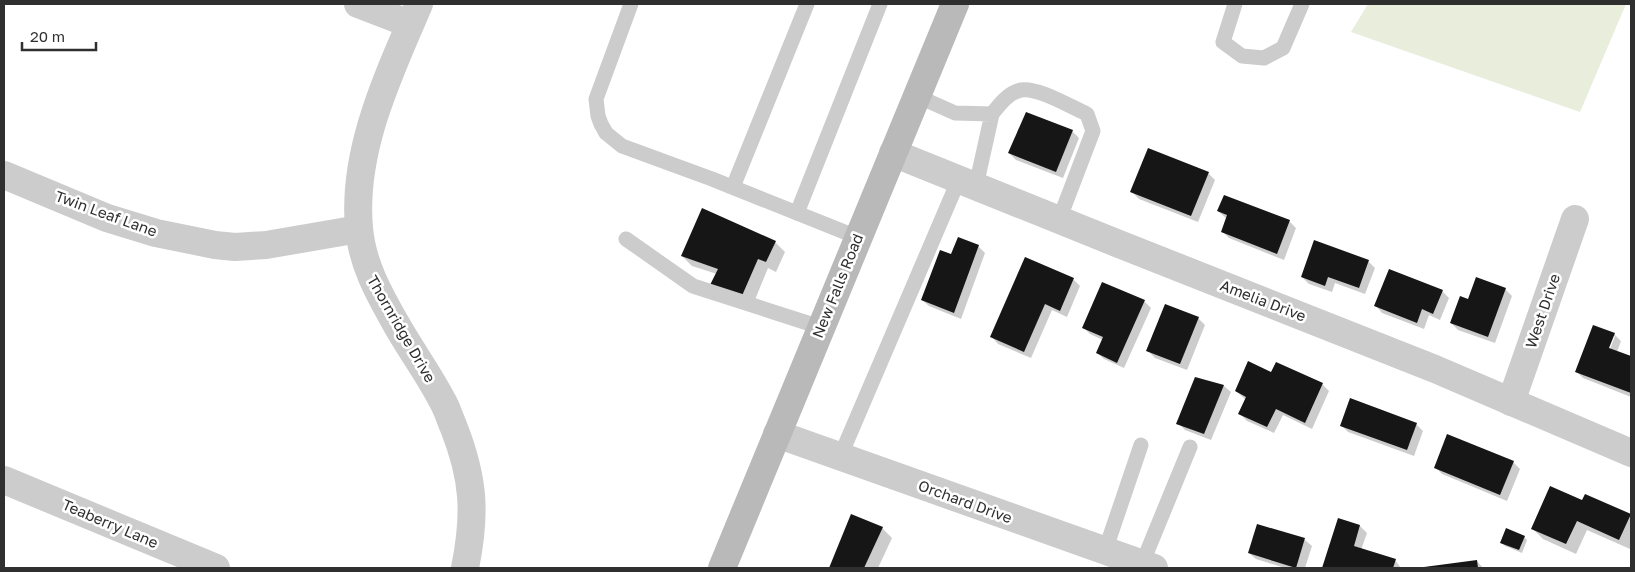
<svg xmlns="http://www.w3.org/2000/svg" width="1635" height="572" font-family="'Golos Text',sans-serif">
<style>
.green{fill:#e8eddc}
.shadow{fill:#0003;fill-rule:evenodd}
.building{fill:#161616}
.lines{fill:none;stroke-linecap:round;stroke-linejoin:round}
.service{stroke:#ccc;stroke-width:15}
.minor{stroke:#ccc;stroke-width:28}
.secondary{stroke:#b9b9b9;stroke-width:28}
.labels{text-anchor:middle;stroke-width:5;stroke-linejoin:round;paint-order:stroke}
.street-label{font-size:15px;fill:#2f2f2f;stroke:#fff}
</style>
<rect width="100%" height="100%" fill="#fff"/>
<polygon class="green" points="1368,4 1626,4 1580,112 1351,32"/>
<g class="shadow">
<polygon points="1072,131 1079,138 1063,178 1016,160 1009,153"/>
<polygon points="1208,173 1215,180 1198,222 1139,199 1132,192"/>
<polygon points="1218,211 1289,221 1296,228 1284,260 1229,238 1222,231 1227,219"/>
<polygon points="775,242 785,252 776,272 768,268 752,307 717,274 692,266 682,256"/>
<polygon points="978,246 985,253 961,319 929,306 922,300 951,256"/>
<polygon points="1368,261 1375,268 1365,294 1335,283 1332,292 1309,284 1302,277"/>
<polygon points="1073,279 1080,286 1067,317 1052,310 1031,358 998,344 992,337"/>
<polygon points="1505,289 1512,296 1495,343 1458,330 1451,323 1469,301"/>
<polygon points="1442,291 1449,298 1440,320 1429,315 1424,329 1382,313 1376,306"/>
<polygon points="1144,301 1151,308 1124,368 1104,359 1097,353 1103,340 1090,334 1083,327"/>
<polygon points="1198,318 1205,325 1187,370 1155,358 1148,351"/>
<path d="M1594,326l20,8 7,7 -4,11 14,6v39l-48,-19 -6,-6zM1612,336h3l-7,18 -2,-1z"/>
<polygon points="1276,363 1322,384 1329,391 1312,429 1283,415 1274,433 1247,421 1240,414 1246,400 1236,391 1272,373"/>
<polygon points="1196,379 1224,386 1231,392 1211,440 1185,430 1178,423"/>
<polygon points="1416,424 1423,431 1414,456 1348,432 1341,425"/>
<polygon points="1513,462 1520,469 1507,501 1442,474 1435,467"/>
<polygon points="1583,502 1631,516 1631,545 1630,549 1587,530 1576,554 1543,539 1533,529"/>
<polygon points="852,516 882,528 892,538 878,568 830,568"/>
<polygon points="1338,520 1360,526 1367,533 1361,550 1395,560 1401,568 1323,568"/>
<polygon points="1258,526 1305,540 1312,546 1305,568 1285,568 1256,559 1249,553"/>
<polygon points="1524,537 1527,540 1522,553 1505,546 1502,543"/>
<polygon points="1477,561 1483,568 1425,568"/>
</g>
<g class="building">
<polygon points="1026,112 1073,130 1056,172 1008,153"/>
<polygon points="1148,148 1209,172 1191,216 1130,192"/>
<polygon points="1224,195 1290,220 1277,254 1221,232 1227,215 1217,211"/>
<polygon points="702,208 776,241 766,262 758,259 741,298 710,285 718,269 681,256"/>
<polygon points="958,237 979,245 954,313 921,300 940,250 951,254"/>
<polygon points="1314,240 1369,260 1359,288 1328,277 1325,286 1301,277"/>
<polygon points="1025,257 1074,278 1060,311 1045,304 1024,352 990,337"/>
<polygon points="1389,269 1443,290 1433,314 1422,309 1417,323 1374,306"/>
<polygon points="1476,277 1506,288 1488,337 1450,323 1460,296 1468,299"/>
<polygon points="1102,282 1145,300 1117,363 1096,353 1103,337 1082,328"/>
<polygon points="1165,304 1199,317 1180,364 1146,351"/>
<polygon points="1593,325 1615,333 1609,348 1631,356 1631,393 1575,372"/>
<polygon points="1248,361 1271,372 1276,362 1323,383 1305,423 1276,409 1267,427 1238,414 1246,397 1235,391"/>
<polygon points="1195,377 1224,385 1204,434 1176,424"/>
<polygon points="1350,398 1417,423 1407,450 1340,426"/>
<polygon points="1447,434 1514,461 1500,495 1434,468"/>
<polygon points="1550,486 1582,500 1585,494 1631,514 1619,540 1577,521 1566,544 1531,529"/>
<polygon points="851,514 883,527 864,568 829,568"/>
<polygon points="1338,518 1360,525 1354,546 1396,559 1393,568 1322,568"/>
<polygon points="1257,524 1305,538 1296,568 1248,553"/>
<polygon points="1506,528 1525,536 1519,550 1500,543"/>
<polygon points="1477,560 1478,568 1424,568 1424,567"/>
</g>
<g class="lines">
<g class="service">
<polyline points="631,4 596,99 598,116 601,124 606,133 622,146 712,179 857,237"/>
<polyline points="1235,4 1223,42 1242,56 1264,58 1283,48 1302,4"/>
<polyline points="917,96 955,113 992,114 976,186"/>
<path d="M992,114c7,-9 17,-22 29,-24 17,-3 50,17 66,24l6,17 -34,89"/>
<polyline points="733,187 807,4"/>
<polyline points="797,213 880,4"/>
<polyline points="626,239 693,286 820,327"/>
<polyline points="840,457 959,179"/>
<polyline points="1105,551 1141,445"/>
<polyline points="1142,564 1190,447"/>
</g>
<g class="minor">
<polyline points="358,4 410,24"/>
<path d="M419,4c-30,70 -67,146 -60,224 3,35 19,64 36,94 15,27 33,51 47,78 5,8 8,19 12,28 20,51 22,86 11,140"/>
<polyline points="893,153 1119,244 1435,369 1631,453"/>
<polyline points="4,175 107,218 156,233 215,245 235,247 266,245 359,229"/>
<polyline points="1511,402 1575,219"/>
<polyline points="777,434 1154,568"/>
<polyline points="4,480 216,568"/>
</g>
<polyline class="secondary" points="722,568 955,4"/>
</g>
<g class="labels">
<g class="street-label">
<text transform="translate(106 214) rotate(20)" y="5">Twin Leaf Lane</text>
<text transform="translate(838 286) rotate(-68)" y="5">New Falls Road</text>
<text transform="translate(1263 301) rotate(21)" y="5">Amelia Drive</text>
<text transform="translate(1543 311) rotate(-71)" y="5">West Drive</text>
<text transform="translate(401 329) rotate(60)" y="5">Thornridge Drive</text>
<text transform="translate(965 502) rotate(20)" y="5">Orchard Drive</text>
<text transform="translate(110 524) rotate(23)" y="5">Teaberry Lane</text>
</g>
</g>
<rect width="1635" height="572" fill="none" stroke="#2f2f2f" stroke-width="10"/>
<path d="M22 42v8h74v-8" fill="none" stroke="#2f2f2f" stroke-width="2.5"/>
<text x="30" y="42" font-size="15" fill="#2f2f2f" stroke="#ffffff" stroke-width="4" paint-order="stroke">20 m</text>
</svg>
